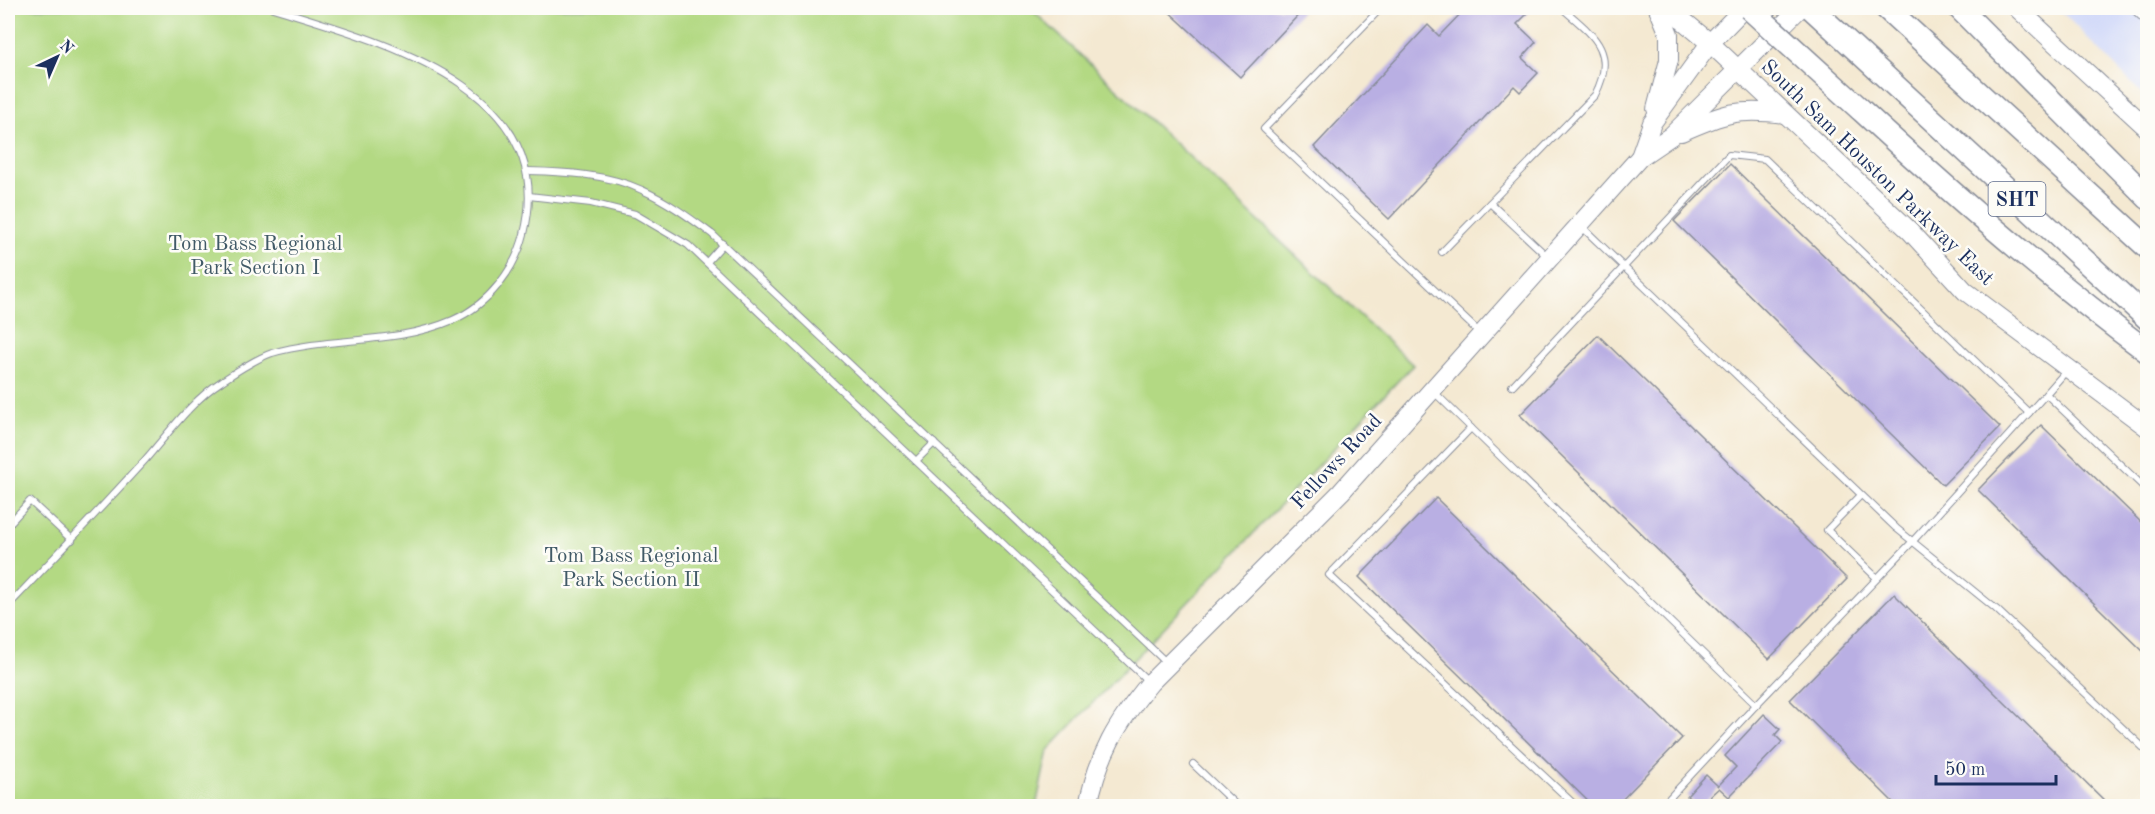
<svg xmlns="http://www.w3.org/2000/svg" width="2155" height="814" font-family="'Old Standard TT',serif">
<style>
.built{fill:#d1d9f9}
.park{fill:#b3d983;stroke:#678470;stroke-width:1.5}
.building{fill:#b9afe3}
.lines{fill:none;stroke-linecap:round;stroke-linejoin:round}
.lane-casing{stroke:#888c98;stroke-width:8}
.secondary-casing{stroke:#888c98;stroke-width:20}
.highway-casing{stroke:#888c98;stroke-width:25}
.lane{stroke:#fff;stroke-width:6}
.secondary{stroke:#fff;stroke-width:18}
.highway{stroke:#fff;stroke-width:22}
.highway-bridge-casing{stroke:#888c98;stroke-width:25;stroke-linecap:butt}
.highway-bridge{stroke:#fff;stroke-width:22}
.labels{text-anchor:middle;stroke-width:5;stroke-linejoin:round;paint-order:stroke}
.shield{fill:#fdfcf7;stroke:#5f6c8c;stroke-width:1.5}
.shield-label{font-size:20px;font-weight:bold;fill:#1b2f5e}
.street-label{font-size:21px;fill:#1b2f5e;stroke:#fdfcf7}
.park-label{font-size:21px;fill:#415a67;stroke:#fdfcf7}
</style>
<rect width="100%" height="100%" fill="#fdfcf7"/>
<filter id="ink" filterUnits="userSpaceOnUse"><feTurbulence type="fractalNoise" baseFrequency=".0167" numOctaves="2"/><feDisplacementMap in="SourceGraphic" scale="12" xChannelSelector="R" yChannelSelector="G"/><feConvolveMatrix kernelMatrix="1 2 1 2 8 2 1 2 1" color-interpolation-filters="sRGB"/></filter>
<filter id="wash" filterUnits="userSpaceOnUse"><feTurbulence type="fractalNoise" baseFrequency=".008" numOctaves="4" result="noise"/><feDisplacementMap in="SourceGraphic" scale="24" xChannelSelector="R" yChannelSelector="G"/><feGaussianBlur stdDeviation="1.35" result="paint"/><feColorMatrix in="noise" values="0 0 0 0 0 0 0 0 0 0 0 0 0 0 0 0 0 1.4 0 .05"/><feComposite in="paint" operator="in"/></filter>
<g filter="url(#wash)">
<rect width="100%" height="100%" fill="#f4e9d2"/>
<polygon class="built" points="2058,8 2147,8 2147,99"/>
<polygon class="park" points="8,8 1030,8 1413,365 1048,750 1036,806 8,806"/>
<g id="blocks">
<g class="building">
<polygon points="1165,8 1305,8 1240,77"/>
<polygon points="1466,8 1533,8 1517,24 1536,42 1522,58 1538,73 1520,92 1514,86 1389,219 1314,147 1428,25 1439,36"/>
<polygon points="1730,164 2000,427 1943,485 1674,221"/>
<polygon points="1598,335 1847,579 1769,659 1520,415"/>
<polygon points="2041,425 2148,529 2148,656 1978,490"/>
<polygon points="1436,498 1682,738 1615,807 1594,807 1359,577"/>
<polygon points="1894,594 2111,807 1898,807 1790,700"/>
<polygon points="1764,714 1780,729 1775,735 1782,742 1729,797 1719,788 1698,807 1687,796 1706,775 1718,786 1736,767 1725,756"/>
</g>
</g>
</g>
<g filter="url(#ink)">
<use href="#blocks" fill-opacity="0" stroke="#888c98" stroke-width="1.5"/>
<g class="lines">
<g class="lane-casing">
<g id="lane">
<polyline points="1381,8 1264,129 1481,334"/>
<polyline points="2132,8 2148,23"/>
<path d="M528,171c36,1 81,3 114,19 25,11 48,28 70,44l456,430"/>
<polyline points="529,196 591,203 635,214 688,245 1148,681"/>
<polyline points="1490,203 1549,258"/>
<polyline points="1580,225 1896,528 1996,609 2148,752"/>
<path d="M1442,252l153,-157c23,-44 -2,-60 -33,-87"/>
<polyline points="707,262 723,244"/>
<polyline points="2068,369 2046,394 2148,491"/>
<polyline points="1512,386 1729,155 1765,159 2029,413"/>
<polyline points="1433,391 1756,705 1912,542 2046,394"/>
<polyline points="1471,428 1329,575 1576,806"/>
<polyline points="916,461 934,443"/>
<polyline points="1861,495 1827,530 1877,578"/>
<polyline points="8,525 30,501 72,540"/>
<path d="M8,606c46,-48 92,-97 137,-146 23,-26 47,-60 77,-79 15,-10 33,-22 50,-28 60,-17 123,-8 181,-33 35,-15 62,-50 71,-86 37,-148 -146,-193 -251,-226"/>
<polyline points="1193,764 1237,806"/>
<polyline points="1662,806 1756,705"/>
</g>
</g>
<g class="secondary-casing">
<g id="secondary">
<polyline points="1668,8 1710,43 1910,231 1965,291 2148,428"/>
<polyline points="2017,8 2148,129"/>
<polyline points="1656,109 1669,60 1669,34 1658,8"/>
<path d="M1681,132c43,-19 57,-24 104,-18"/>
<polyline points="1640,157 1652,123 1710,43 1744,8"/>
<path d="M1088,806c10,-51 29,-83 62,-123l191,-191 299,-335 31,-21 129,-128"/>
</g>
</g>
<g class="highway-casing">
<g id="highway">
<polyline points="1811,8 2148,319"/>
<polyline points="1886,8 2148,248"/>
<polyline points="1959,8 2148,198"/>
<path d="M1860,109c92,85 187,168 288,243"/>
</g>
</g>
<use href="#lane" class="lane"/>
<use href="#secondary" class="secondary"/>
<use href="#highway" class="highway"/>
<g class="highway-bridge-casing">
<polyline id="highway-bridge" points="1749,8 1860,109"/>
</g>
<use href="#highway-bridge" class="highway-bridge"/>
</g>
</g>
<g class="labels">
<rect class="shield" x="1988.5" y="182" width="57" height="34" rx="4.5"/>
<g class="shield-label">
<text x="2017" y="206">SHT</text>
</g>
<g class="street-label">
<text transform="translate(1878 172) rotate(44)" y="7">South Sam Houston Parkway East</text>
<text transform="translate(1336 461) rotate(-47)" y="7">Fellows Road</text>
</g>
<g class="park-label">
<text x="255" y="250">Tom Bass Regional<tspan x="255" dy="24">Park Section I</tspan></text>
<text x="631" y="562">Tom Bass Regional<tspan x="631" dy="24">Park Section II</tspan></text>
</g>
</g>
<rect width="2155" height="814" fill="none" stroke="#fdfcf7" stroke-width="30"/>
<g transform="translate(57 57) rotate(44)" stroke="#fdfcf7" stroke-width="4.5" paint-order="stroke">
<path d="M0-4.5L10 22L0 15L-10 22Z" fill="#1b2f5e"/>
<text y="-9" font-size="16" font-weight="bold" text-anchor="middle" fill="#1b2f5e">N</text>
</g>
<path d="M1936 775v9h120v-9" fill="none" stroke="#1b2f5e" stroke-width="3"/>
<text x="1945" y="775" font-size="18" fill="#1b2f5e" stroke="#fdfcf7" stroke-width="4.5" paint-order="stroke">50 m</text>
</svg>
